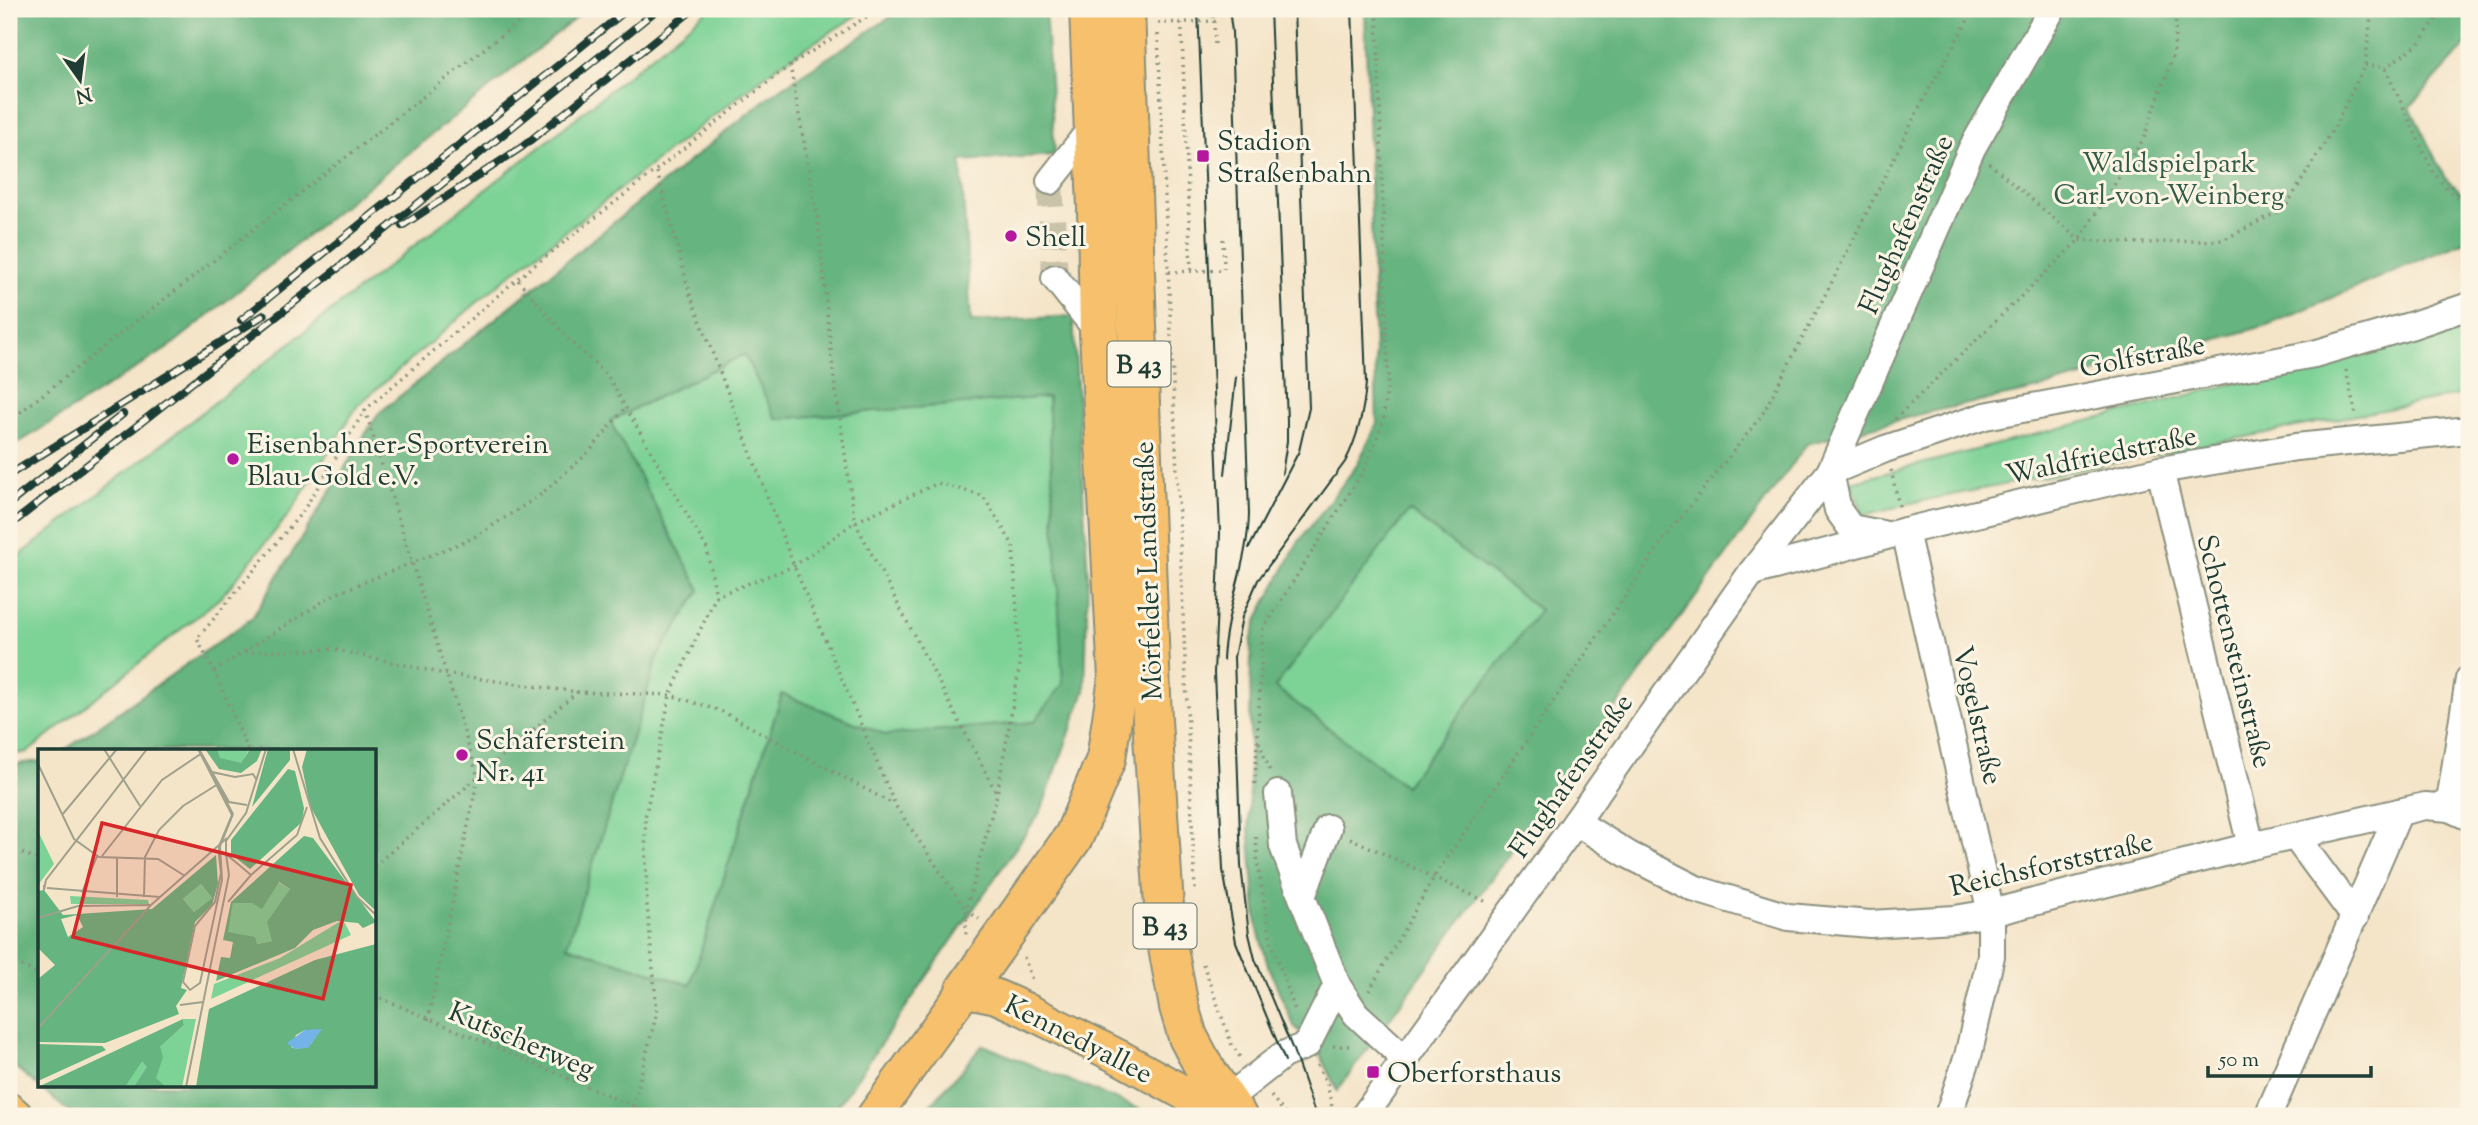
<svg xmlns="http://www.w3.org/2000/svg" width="2478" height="1125" font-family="'Sorts Mill Goudy',serif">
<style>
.green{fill:#7dd296;stroke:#4e8865;stroke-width:2}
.forest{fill:#66b47f;stroke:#42785a;stroke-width:2;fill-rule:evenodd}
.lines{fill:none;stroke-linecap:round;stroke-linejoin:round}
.minor-tunnel{stroke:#c9c3aa;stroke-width:26;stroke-dasharray:26 13;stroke-linecap:butt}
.minor-casing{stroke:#8a907e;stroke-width:30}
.major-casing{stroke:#8a907e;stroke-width:37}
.highway-casing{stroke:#8a907e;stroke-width:42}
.path{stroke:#8a907e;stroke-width:3.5;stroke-dasharray:2 5;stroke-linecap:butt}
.minor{stroke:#fff;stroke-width:26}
.major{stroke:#f7c06c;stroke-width:33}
.highway{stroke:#f7c06c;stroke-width:38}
.tram{stroke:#1f3d34;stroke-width:2}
.rail-casing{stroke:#1f3d34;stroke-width:8}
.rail{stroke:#fcf5e5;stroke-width:5;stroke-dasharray:16;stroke-linecap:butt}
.poi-dot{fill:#b5179e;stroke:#fcf5e5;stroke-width:2.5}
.labels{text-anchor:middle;stroke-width:6;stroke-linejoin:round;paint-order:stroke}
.shield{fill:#fcf5e5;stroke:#617469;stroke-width:2}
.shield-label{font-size:26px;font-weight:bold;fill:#1f3d34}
.poi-label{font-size:28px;fill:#1f3d34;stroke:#fcf5e5;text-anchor:start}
.park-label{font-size:28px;fill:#325b48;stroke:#fcf5e5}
.street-label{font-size:28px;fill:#1f3d34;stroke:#fcf5e5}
.inset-road{fill:none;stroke:#9fa18d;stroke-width:2}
.view{fill:#d62828;fill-opacity:0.15;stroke:#d62828;stroke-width:3.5}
.inset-edge{fill:none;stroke:#1f3d34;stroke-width:3.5}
</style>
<rect width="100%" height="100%" fill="#fcf5e5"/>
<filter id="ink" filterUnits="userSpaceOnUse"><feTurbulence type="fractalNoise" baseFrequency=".0143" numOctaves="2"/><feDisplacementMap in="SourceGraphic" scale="14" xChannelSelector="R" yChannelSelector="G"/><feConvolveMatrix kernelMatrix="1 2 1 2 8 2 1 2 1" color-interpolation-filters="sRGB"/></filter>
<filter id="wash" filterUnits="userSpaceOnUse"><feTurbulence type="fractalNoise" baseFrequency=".00686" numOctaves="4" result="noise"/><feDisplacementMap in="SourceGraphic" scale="28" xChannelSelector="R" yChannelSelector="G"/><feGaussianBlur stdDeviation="1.57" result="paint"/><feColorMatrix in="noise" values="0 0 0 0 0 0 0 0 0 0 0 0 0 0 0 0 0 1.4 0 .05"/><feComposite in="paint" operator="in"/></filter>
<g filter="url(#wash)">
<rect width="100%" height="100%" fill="#f4e4c8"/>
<g class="green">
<polygon points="709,9 867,9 777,66 501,282 358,405 290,513 221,597 28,752 9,755 9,564 545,143"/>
<polygon points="2469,323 2469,393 1916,502 1864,515 1851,482"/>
<polygon points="744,354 777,419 1048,397 1063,684 1034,722 886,735 782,694 690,985 567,946 658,656 700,590 610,421"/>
<polygon points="1409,511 1540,610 1406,787 1274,687"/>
</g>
<g class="forest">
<polygon points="9,9 587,9 168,348 9,449"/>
<path d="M903,9h142l10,146 -94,6 10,161 102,-6 15,259 -3,116 -44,120 -210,305h-757l-65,-54v-297l31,-4v324h334v-335h-309l187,-132 126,-204 394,-320zM744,354l32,65 272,-22 15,287 -29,38 -148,13 -104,-41 -92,291 -123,-39 91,-290 42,-66 -90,-169z"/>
<path d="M1365,9h1104v33l-59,65 35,71 24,22v39l-201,86 -237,66 -102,21 -122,32 -470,647 -20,-43 -23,-22 -26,-60 -11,-40 -8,-98 2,-188 8,-24 39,-73 59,-78 20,-41zM1409,511l131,99 -135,176 -130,-99z"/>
<polygon points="983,1045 1156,1116 921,1116"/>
</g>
</g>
<g filter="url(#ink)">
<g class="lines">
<polyline class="minor-tunnel" points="1050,181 1055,278"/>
<g class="minor-casing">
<g id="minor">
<polyline points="1050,181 1094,125"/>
<polyline points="1055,278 1099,333"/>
<polyline points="2160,470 2251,846"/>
<polyline points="1830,472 1885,449 1985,416 2314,354 2413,325 2469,306"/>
<polyline points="1830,472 1838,510 1851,528 1882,534"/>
<polyline points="1905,531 1991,913 1991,956 1968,1056 1948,1116"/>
<polyline points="1752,572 1905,531 2160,470 2296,447 2469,430"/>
<polyline points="1278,794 1283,846 1302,897"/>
<polyline points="2449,808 2469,679"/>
<polyline points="1576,822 1629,855 1696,889 1788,917 1870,924 1955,919 1991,913 2251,846 2425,806 2449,808 2469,817"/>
<polyline points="1328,828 1302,897 1337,985 1356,1014 1405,1059"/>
<polyline points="2295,836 2355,917"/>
<polyline points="1226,1100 1283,1055 1307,1045 1337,985"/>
<polyline points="1364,1116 1576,822 1752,572 1830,472 1972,148 2052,9"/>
<polyline points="2268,1116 2399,812"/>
</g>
</g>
<g class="major-casing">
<g id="major">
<polyline points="9,1110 16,1116"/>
<polyline points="874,1116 965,990 995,996 1024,1009 1119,1057 1226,1116"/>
</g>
</g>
<g class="highway-casing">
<g id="highway">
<polyline points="1125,9 1152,720 1166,937 1179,1007 1188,1037 1204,1067 1237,1116"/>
<polyline points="965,990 1074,836 1106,759 1118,678 1099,333 1097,209 1089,9"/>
</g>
</g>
<g class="path">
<polyline points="1181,9 1191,271"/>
<polyline points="1212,9 1214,21"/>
<polyline points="1158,23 1214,21 1215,46"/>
<polyline points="1158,34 1195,890"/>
<polyline points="790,65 818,220 834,379 855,522 997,794"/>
<polyline points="2365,65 2385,68 2434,174 2464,206 2469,207"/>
<polyline points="2385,68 2418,44 2442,11 2449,9"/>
<polyline points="1989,163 2079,240 2143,243 2223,240 2285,208 2335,126 2365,65 2372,9"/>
<polyline points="657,172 690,294 794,566 895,805 966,910 966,936"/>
<polyline points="1169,272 1224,270 1223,236"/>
<polyline points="518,280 569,340 607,375 707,549 716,596"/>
<polyline points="2346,370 2356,416"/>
<polyline points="365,410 478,777 428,1020"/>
<polyline points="1895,419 2079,240 2144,138 2174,53 2176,9"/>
<polyline points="9,421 535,9"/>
<polyline points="1891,470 1900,510"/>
<polyline points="245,652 333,649 445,674 577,692 670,695 721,711 893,804"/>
<polyline points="214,671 333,595 473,538 539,496 589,452 626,407"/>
<polyline points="1259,742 1271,774"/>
<polyline points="248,750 214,671 197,639 303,511 365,410 517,279 790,65 879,9"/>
<polyline points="1255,784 1263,629 1364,470 1383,422 1388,378 1377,9"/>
<polyline points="1256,837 1258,867 1271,941 1296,1013"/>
<polyline points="1350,838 1489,903"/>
<polyline points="9,848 40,860"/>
<polyline points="374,866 577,692"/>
<polyline points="1024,957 1033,983"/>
<polyline points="9,959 40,975"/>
<polyline points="1203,964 1232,1045 1242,1060"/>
<polyline points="1369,991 1434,877 1661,543 1762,415 1833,280 1919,108 1974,9"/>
<polyline points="374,995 656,1116"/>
<polyline points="1333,1046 1354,1046"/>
<polyline points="1317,1065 1327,1084 1334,1116"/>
<polyline points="1271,1096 1287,1116"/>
<polyline points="633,1106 657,1012 647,904 645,818 670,695 716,596 794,566 855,522 938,483 983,496 1013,545 1020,664 997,794 966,910 979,919"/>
<polyline points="41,1109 51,1116"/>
</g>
<use href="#minor" class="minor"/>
<use href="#major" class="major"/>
<use href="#highway" class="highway"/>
<g class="tram">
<polyline points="1198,9 1220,533 1214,673 1223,870 1236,942 1285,1061"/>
<polyline points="1270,9 1287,420 1287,441 1282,474"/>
<polyline points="1225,474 1236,377"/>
<polyline points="1249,548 1299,451 1309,408 1294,9"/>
<path d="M1223,660c2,-50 25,-96 26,-146l-17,-482 -3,-23"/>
<path d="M1316,1116l-23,-66 -38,-91 -6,-25 -8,-68 -7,-209 8,-40 16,-37 87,-118c13,-25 19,-51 21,-79l-14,-374"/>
</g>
<g class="rail-casing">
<g id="rail">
<polyline points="402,226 522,147 694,9"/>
<polyline points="241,320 628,9"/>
<polyline points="9,475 264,315"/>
<polyline points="9,504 123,414"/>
<polyline points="9,526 337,269 658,9"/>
</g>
</g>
<use href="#rail" class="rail"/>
</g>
</g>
<g class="poi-dot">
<rect x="1196" y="149" width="14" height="14" rx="3.5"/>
<circle cx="1011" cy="236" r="7"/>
<circle cx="233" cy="459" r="7"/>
<circle cx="462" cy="755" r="7"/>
<rect x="1366" y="1065" width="14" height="14" rx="3.5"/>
</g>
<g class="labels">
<g class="shield">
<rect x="1107.5" y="341.5" width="63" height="45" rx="5"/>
<rect x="1133.5" y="903.5" width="63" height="45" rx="5"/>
</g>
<g class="shield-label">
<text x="1139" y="373">B 43</text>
<text x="1165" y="935">B 43</text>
</g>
<g class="poi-label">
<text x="1217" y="150">Stadion<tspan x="1217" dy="32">Straßenbahn</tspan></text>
<text x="1025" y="246">Shell</text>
<text x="247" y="453">Eisenbahner-Sportverein<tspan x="247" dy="32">Blau-Gold e.V.</tspan></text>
<text x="476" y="749">Schäferstein<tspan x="476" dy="32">Nr. 41</tspan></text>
<text x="1387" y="1082">Oberforsthaus</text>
</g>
<g class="park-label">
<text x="2169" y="172">Waldspielpark<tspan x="2169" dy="32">Carl-von-Weinberg</tspan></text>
</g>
<g class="street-label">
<text transform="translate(1905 224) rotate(-66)" y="10">Flughafenstraße</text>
<text transform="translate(2142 355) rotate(-11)" y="10">Golfstraße</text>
<text transform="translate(2101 454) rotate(-12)" y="10">Waldfriedstraße</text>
<text transform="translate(1147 571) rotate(-92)" y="10">Mörfelder Landstraße</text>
<text transform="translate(2236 651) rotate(76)" y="10">Schottensteinstraße</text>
<text transform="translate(1979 715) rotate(77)" y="10">Vogelstraße</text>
<text transform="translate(1570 775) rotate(-55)" y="10">Flughafenstraße</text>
<text transform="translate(2051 863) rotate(-13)" y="10">Reichsforststraße</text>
<text transform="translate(1079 1038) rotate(27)" y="10">Kennedyallee</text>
<text transform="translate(522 1039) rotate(23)" y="10">Kutscherweg</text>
</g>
</g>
<g transform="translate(38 749)">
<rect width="338" height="338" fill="#f4e4c8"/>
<path d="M170,0h41l-8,15 -25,-1zM0,82l16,33 -16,21zM240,133l12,7 -17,27 -1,25 -15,3 -30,-11 6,-30h19zM163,135l11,14 -18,14 -11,-13zM32,147l78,4 1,4h-78zM301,173l6,1 6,12 -140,64 3,-15 66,-26zM145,270h13l-14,68h-78l56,-40 24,-22z" fill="#7dd296"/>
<path d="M167,0h12l3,9 21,5 9,-14h12l-5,12 -16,12 -22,-4zM230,0h22v11l-38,47zM269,0h69v162l-17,-16 -49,-89 -8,-39zM250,20l7,2 9,37 -2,14 -52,47 -19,-15v-14zM266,87l9,2 63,84 -13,6 -5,-5 -21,-2 -24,9 -18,18 -79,33 5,-24 9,1 1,-5 2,-11 -10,-2 8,-38zM241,133l11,7 -23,33 5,19 -15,3 -2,-7 -27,-5 5,-29h19l10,6zM178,106l2,29 -6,21 -17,17 -14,66 6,2 -11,16 3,8 -74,29 -67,-1v-63l17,-14 -17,-17v-57l6,-1 19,25 89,-6zM163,135l11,14 -18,14 -11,-13zM39,166l6,12 -15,10 -7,-18zM338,195v143h-180l13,-78 106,-49zM267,281l12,5 -6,9 -14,5 -6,-2 5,-12zM145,270l1,6 -24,22 3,10 -7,21 10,9h-32l13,-20 -5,-6 -17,26h-87zM0,295l64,2 4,4 -68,31z" fill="#66b47f" fill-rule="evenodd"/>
<path d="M284,280l-14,19 -13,1 -8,-6 18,-13z" fill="#74b3e7"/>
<path class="inset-road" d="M66,0l36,57M160,0l34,66 -13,31v9l2,18 -6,29 -20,24 -12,56 7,8 10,-7 22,-103 -2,-34 13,-32 -34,-65M161,0l13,23 23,5 18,-3 3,5M228,0l-20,64 -20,28v13l25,21 46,-40 10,-28M255,0l27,89 37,59 19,18M0,15l36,75 25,18 59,2 27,17M174,23l17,30 18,3M24,66l55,-66M64,107l60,-76 40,-27M6,136v5l2,-10 101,-131M9,139l113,9M44,144l15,-37M79,148v-40M106,148l1,-40 14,-27 24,-24 35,-22M190,153l23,-27M0,169l40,-12 72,-1M142,256l23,-3M0,279l113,-123 76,-67M148,338l43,-212 -3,-21"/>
<path class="view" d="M64,74l249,62 -28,114 -250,-62z"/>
<rect width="338" height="338" class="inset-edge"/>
</g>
<rect width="2478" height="1125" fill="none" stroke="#fcf5e5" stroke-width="35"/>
<g transform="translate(80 80) rotate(166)" stroke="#fcf5e5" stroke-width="5" paint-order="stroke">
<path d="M0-5L12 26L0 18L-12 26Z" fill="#1f3d34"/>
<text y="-10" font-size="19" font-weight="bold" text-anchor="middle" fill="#1f3d34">N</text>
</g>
<path d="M2208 1066v10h163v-10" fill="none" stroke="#1f3d34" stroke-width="3.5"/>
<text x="2219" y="1066" font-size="21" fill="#1f3d34" stroke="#fcf5e5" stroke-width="5" paint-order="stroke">50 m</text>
</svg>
